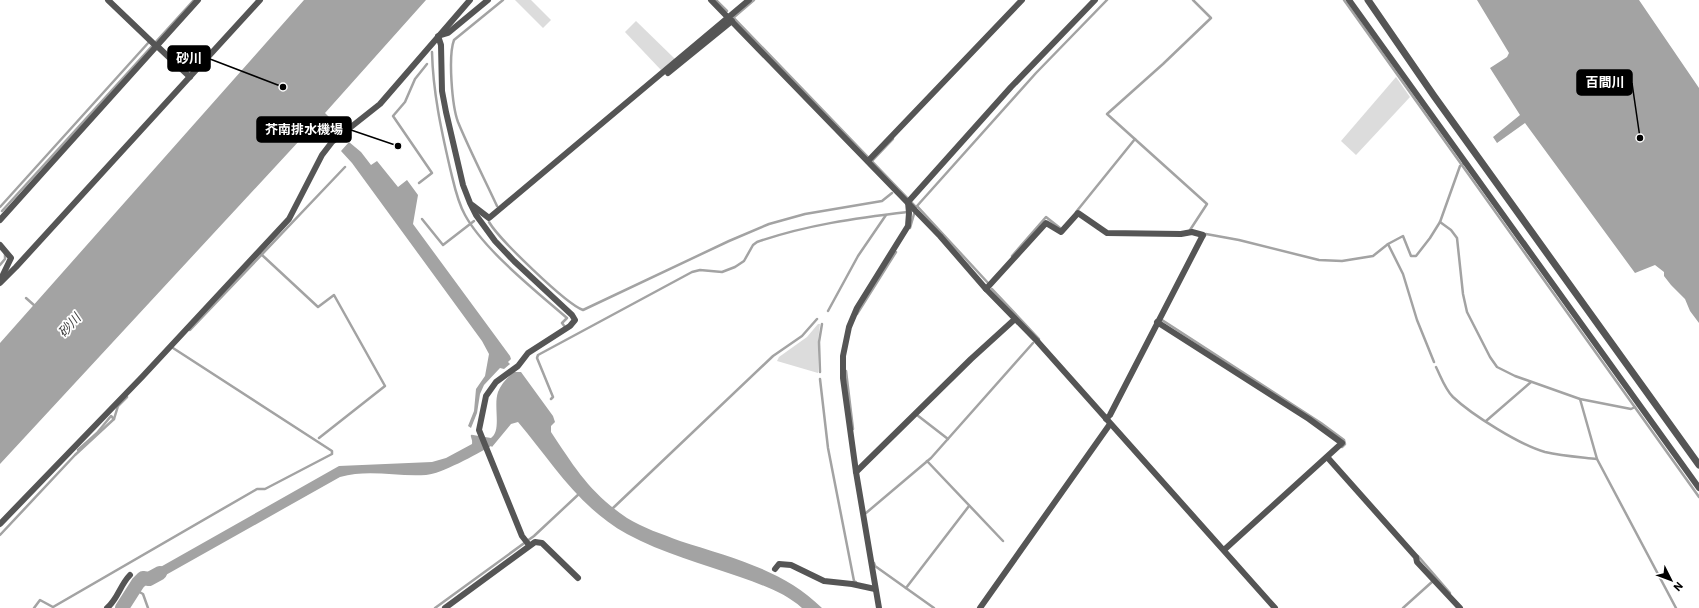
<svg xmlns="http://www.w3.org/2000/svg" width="1699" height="608" font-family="'IBM Plex Sans','Noto Sans JP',sans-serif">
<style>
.green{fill:#dcdcdc}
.water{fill:#a3a3a3}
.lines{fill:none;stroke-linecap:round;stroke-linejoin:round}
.stream{stroke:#a3a3a3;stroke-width:2.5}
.river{stroke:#a3a3a3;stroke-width:14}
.minor{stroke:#555;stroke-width:6}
.tertiary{stroke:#555;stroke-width:7}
.labels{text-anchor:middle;stroke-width:3.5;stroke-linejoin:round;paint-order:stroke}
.water-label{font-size:13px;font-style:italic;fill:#444;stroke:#fff}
.leader{fill:none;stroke:#000;stroke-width:1.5}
.callout-dot{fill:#000;stroke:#fff;stroke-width:1.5}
.callout{fill:#000;stroke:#000;stroke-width:1.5}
.callout-label{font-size:13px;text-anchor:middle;font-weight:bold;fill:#fff}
</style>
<rect width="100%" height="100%" fill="#fff"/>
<g class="green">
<polygon points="515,0 531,0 551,20 543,28"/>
<polygon points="636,21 675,59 661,70 625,32"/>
<polygon points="1396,77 1410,97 1356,155 1341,141"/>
<polygon points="818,324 820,324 818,341 818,373 777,361 779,357 807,337"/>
</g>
<g class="water">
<polygon points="304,0 426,0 325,113 333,121 321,135 312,127 0,464 0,343"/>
<polygon points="1477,0 1639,0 1699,88 1699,323 1690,311 1685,299 1671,285 1664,276 1664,272 1655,265 1635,273 1525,123 1497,143 1493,137 1520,115 1490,68 1507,57 1509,53"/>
<polygon points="349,142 361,152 371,165 377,161 398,187 407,180 418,195 413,224 510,356 511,359 508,362 510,364 504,369 500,368 484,385 480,394 477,413 471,428 468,426 474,411 476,389 485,376 489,354 482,341 352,163 341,151"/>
<path d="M514,372h7l32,44 2,6 -4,4v6c24,36 39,61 76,86 16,10 35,16 53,23 52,17 102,28 142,67h-20c-18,-16 -40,-23 -62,-31 -37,-13 -78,-24 -113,-43 -49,-27 -75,-72 -109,-112l-7,2 -19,23 -1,-1c-14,8 -50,28 -65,29 -29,2 -57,-6 -86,2l-192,108 -7,-7 198,-112 93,-4 14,-4 26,-14 1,-9 18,3c11,-7 2,-32 7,-46 3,-8 10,-15 16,-20z"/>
</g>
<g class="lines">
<g class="stream">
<polyline points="716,0 727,11"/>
<polyline points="1344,0 1699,497"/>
<polyline points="732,16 916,207"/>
<polyline points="733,18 754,0"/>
<path d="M432,52c1,40 9,77 18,116 4,16 7,33 15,47 19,35 72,77 102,103l-5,5 3,4"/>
<polyline points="872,161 893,139"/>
<polyline points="419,183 432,173 393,116 405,102 415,79 427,64"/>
<path d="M497,206c-13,-28 -27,-55 -39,-84 -6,-16 -10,-66 -4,-82l49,-40"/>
<polyline points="0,207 149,42"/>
<polyline points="2,211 194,0"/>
<polyline points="1076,212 1135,139"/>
<polyline points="422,219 443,245 474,221"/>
<path d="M489,222c10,17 77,82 94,88l146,-69 40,-17 36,-10 77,-13 10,-8"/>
<polyline points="1440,222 1451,230 1457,238 1463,294 1467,312 1490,357 1497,367 1515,376 1580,399 1631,409 1635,407"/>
<polyline points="910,228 914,214"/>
<polyline points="1190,230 1207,204 1107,114 1163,64 1211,18 1193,0"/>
<polyline points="1204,237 1206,234 1239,240 1319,260 1342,261 1373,256 1388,244 1403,236 1411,256 1416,256 1430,238 1440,222 1460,166 1463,164"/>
<polyline points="1388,244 1403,274 1417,320 1434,362"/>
<polyline points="261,254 318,307 334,295 385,386 319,438"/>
<polyline points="1012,256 1046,217 1060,228"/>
<polyline points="0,265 5,259 5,253"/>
<polyline points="989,284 917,206 1036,73 1107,0"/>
<polyline points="992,289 1039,339"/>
<polyline points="26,298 35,306"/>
<polyline points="828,311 858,256 886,215"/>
<polyline points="857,314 896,252"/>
<polyline points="1162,320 1321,423 1344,440 1345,444 1342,447"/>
<polyline points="190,330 345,167"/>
<path d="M1436,367c5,10 9,22 17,30 19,18 67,48 92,55 17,4 34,5 52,7"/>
<polyline points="846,371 853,429"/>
<polyline points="820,372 819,342 822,324"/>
<polyline points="820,379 828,448 854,581 856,582"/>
<path d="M551,399l2,-2 -16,-39 1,-3 154,-83 8,-2 22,2 13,-5 9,-6 9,-16 4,-3c49,-17 99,-24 151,-30"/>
<polyline points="1580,399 1597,459 1676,608"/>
<polyline points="917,415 948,439"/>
<polyline points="1486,421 1531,382"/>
<polyline points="472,436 474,443"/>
<polyline points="78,450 97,433 111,416 114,419"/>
<polyline points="927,461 1003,541"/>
<polyline points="612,509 773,356 802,336 817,319"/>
<polyline points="866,513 931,458 1033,343"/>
<polyline points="0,535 75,455 114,419 118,406 127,397"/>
<polyline points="1418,556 1450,593"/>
<polyline points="874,563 875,566 934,608"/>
<polyline points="906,588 969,506"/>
<polyline points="134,589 143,594 148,608"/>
<polyline points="34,608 40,600 53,607 257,489 265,489 332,454 332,451 173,348"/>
<polyline points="435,608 534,536 580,493"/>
<polyline points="1403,608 1433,581"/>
</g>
<polyline class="river" points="122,608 138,583 143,578 149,579 160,573"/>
<g class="minor">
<polyline points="108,0 156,46"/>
<polyline points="488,0 448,33 438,36 441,45 442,91 446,112 463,185 470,203 476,215 495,241 514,261 572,315 575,320 570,326 528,353 518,366 496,382 486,396 479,430 522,536 529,545"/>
<polyline points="711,0 940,236 986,289 1037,341 1275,608"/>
<polyline points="1349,0 1699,488"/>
<polyline points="157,46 190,77"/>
<polyline points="668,73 732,21"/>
<polyline points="868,161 1022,0"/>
<polyline points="472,205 489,218 495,213 749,0"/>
<polyline points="0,220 198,0"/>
<polyline points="0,245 11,258 0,281"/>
<polyline points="0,283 16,267 260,0"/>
<polyline points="986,289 1046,223 1061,232 1078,213 1107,233 1181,234 1192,232 1203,235 1110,415 1106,419"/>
<polyline points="1157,322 1309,419 1342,443 1224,550"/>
<polyline points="1328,458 1416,557 1417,562 1460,608"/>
<polyline points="856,472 971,359 1015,319"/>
<polyline points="0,524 142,377 289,219 322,155 332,142 380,104 470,0"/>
<polyline points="775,569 779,564 791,565 824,581 852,584 875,589"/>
<path d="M107,608c11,-9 13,-23 23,-33"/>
<polyline points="445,608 535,542 542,543 578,578"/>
<polyline points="879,608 856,472 843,378 843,356 849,327 857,308 908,226 909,213 908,202 1011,87 1095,0"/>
<polyline points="980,608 1110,424"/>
</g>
<polyline class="tertiary" points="1368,0 1434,96 1699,465"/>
</g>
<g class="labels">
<g class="water-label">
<text transform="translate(69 325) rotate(-48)" y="5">砂川</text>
</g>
</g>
<path class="leader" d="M283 87L210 59M1640 138L1632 83M398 146L351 130"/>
<g class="callout-dot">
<circle cx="283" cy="87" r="4"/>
<circle cx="1640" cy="138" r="4"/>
<circle cx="398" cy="146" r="4"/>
</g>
<g class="callout">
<rect x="168" y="46" width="42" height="25" rx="4"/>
<rect x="1577" y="70" width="55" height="25" rx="4"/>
<rect x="257" y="117" width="94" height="25" rx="4"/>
</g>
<g class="callout-label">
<text x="189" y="63">砂川</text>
<text x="1605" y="87">百間川</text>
<text x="304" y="134">芥南排水機場</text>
</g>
<g transform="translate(1671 580) rotate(132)" stroke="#ffffff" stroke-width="3" paint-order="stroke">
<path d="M0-3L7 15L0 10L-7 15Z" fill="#000000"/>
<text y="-6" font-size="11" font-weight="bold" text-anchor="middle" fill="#000000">N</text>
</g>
</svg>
